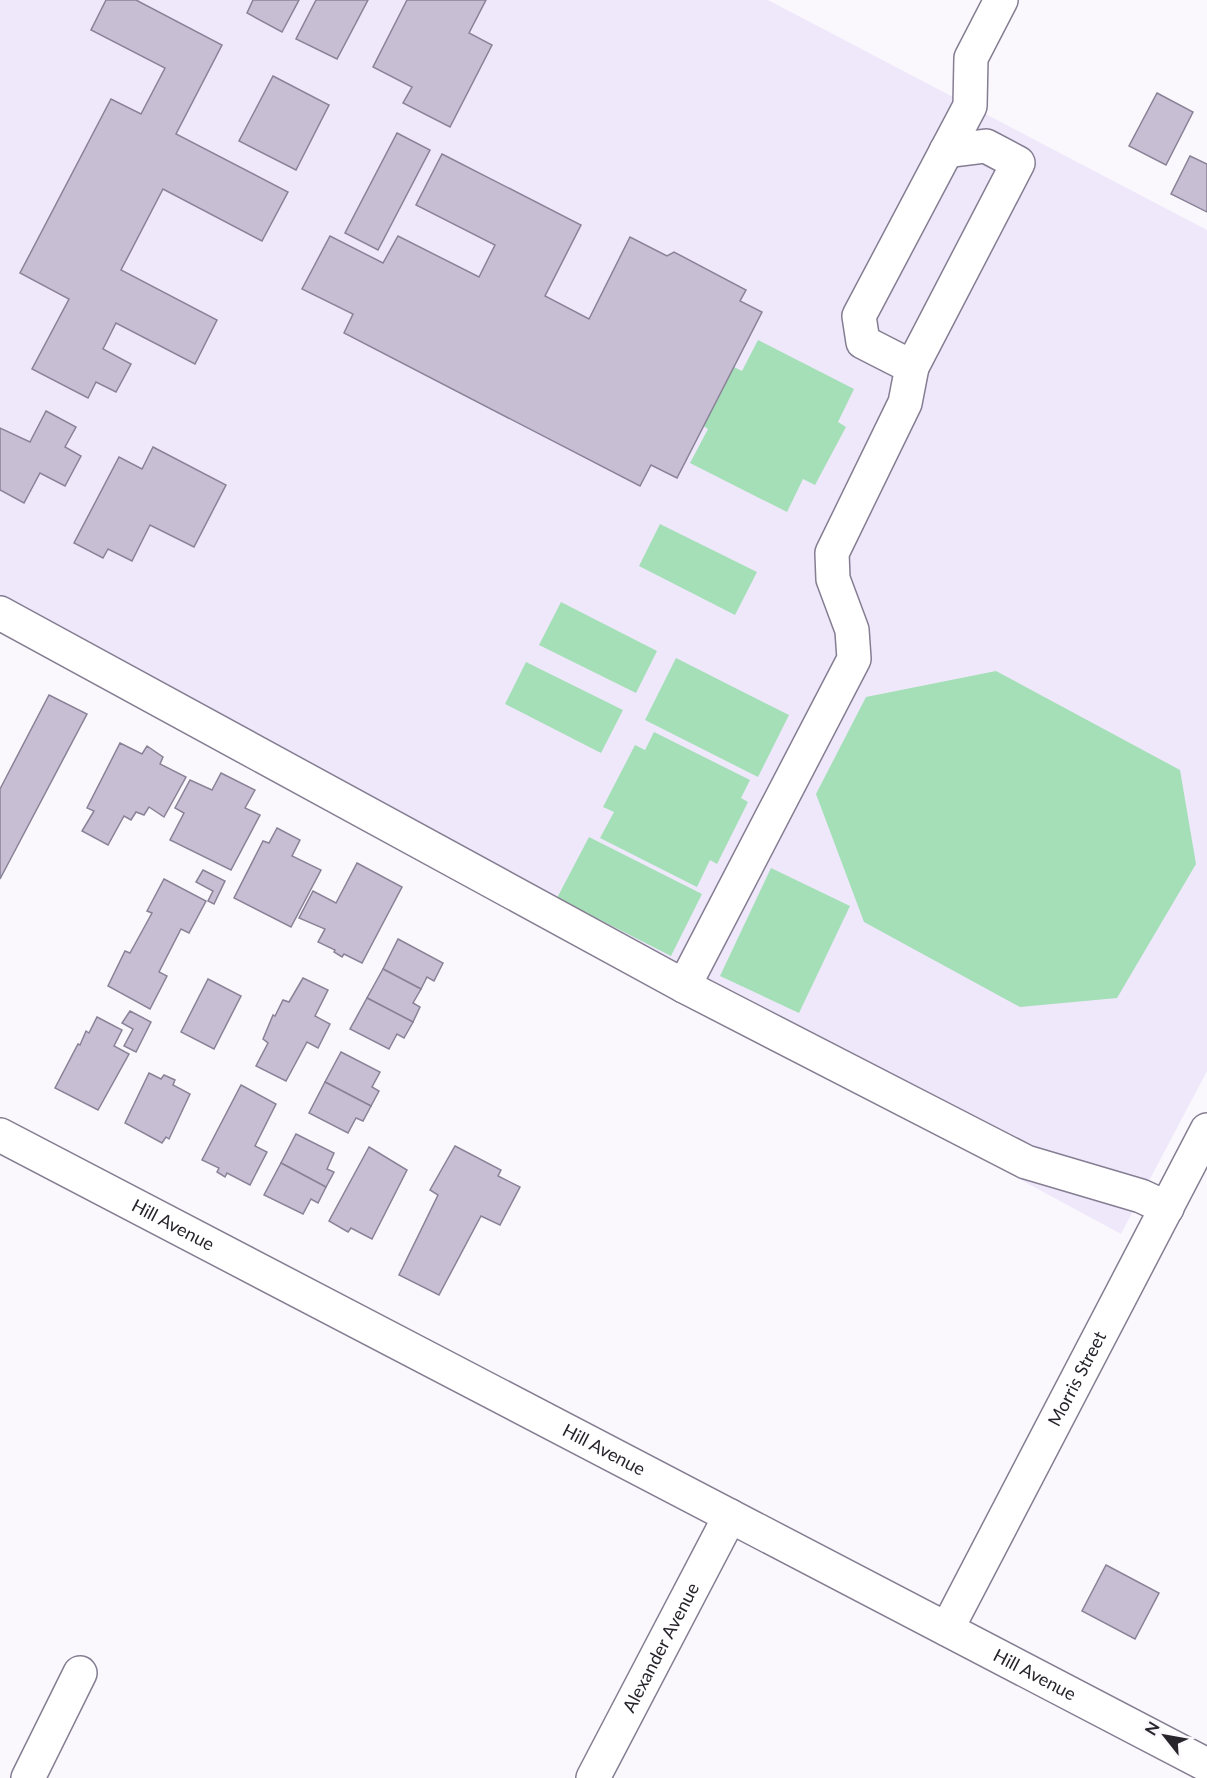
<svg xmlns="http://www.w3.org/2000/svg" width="1207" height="1778" font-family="Lato,sans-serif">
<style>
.built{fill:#efe8fb}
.green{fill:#a4dfb7}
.building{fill:#c7bed4;stroke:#8a8297;stroke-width:1.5}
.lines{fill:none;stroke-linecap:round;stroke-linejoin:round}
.minor-casing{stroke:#857d92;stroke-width:36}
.minor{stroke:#fff;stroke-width:33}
.labels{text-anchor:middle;stroke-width:6;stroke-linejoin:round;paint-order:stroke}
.street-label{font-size:18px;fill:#27242c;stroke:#faf8fd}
</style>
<rect width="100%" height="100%" fill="#faf8fd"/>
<polygon class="built" points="0,0 768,0 1207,230 1207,1071 1121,1234 0,627"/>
<g class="green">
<polygon points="758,340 854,389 838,422 846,427 815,485 803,479 787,512 690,463 708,429 699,423 730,365 742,371"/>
<polygon points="660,524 757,572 735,615 639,566"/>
<polygon points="561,602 657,651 636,693 539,645"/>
<polygon points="676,658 789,715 758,777 645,720"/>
<polygon points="526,662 623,710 601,753 505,704"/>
<polygon points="996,671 1180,770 1196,864 1117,998 1020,1007 864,922 816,794 866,697"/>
<polygon points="654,732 750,780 741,798 748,802 717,864 710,860 697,887 600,838 614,812 603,807 635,745 645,750"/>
<polygon points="589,837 702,894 671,956 557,898"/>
<polygon points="771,868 850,906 799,1013 720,976"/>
</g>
<g class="building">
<polygon points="106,0 136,0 222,45 176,134 288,192 262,241 163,189 121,270 217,320 195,364 116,323 103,349 131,364 116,392 96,382 88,398 32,369 69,299 20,273 111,99 141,114 165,68 91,30"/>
<polygon points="253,0 299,0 282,32 247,13"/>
<polygon points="316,0 368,0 337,59 296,39"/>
<polygon points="407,0 486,0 469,33 492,45 450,127 403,103 412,87 373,67"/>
<polygon points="273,76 329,105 296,170 239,141"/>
<polygon points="1157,93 1193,112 1166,165 1129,146"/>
<polygon points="397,133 430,150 378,250 345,233"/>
<polygon points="442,154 581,225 545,296 589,319 630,237 667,256 674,252 746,290 740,301 762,312 677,478 651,465 640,486 344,333 353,314 302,289 330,236 383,263 398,236 479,277 495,245 416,205"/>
<polygon points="1190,156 1207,164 1207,212 1171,194"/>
<polygon points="46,411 76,427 65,447 81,456 65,486 40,473 24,503 0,490 0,428 30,442"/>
<polygon points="153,447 226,485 194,547 150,525 132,561 108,549 103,558 74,543 119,457 142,469"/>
<polygon points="49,695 87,714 0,879 0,789"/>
<polygon points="120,743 142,754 147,746 163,757 160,764 186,777 164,817 149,807 144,815 136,812 131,820 124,816 108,845 82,831 94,811 87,808"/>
<polygon points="221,773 255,790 245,808 260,815 231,870 170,840 184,813 175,808 190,780 212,790"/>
<polygon points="277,828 300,840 292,856 321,870 291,927 234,898 263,841 269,843"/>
<polygon points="357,863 402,887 362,963 344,954 342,957 334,952 335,950 318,942 325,929 299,918 313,891 336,903"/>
<polygon points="203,870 225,881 214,904 208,901 213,891 196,882"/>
<polygon points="164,879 206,901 189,933 181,929 159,972 167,976 150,1009 108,986 125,951 130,953 152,913 147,911"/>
<polygon points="398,939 443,963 434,981 427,977 421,989 383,969"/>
<polygon points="383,969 421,989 413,1003 420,1007 413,1022 367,998"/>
<polygon points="303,978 328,990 315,1016 330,1024 318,1048 307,1042 286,1081 256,1066 268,1043 263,1039 273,1015 275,1016 283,1000 289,1002"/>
<polygon points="208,979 241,996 214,1049 181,1032"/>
<polygon points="367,998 413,1022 404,1038 397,1034 389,1049 350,1029"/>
<polygon points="130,1011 151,1022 136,1052 124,1046 133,1029 122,1023"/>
<polygon points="97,1017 122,1030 114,1046 129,1054 98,1110 55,1088 78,1044 80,1045 86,1031 89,1033"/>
<polygon points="341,1052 380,1072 372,1087 379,1091 371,1106 325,1082"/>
<polygon points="149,1073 161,1079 164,1075 175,1080 173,1085 190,1094 169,1139 166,1137 162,1143 125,1123"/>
<polygon points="325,1082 371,1106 363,1121 356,1118 348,1133 309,1113"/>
<polygon points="241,1085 276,1104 255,1146 267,1152 250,1185 227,1173 225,1177 217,1172 219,1168 202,1160"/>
<polygon points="296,1134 334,1153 327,1169 334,1172 326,1187 281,1163"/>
<polygon points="455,1146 501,1170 498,1176 520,1187 500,1225 481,1216 439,1295 399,1275 438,1195 430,1190"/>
<polygon points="369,1147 407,1170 372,1239 351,1228 348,1232 329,1221"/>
<polygon points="281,1163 326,1187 318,1203 311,1199 303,1214 264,1195"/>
<polygon points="1106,1565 1159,1593 1135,1639 1082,1611"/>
</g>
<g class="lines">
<g class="minor-casing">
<g id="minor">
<polyline points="912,367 1018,163 986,146 946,151"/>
<polyline points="0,613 684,986 1026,1162 1141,1196 1167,1208"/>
<polyline points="684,986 854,659 852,630 833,579 832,553 905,403 912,367 863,342 859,316 970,106 971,58 1001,0"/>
<path id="s1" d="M0,1135l1207,630"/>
<path id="s2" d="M947,1629l260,-499"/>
<polyline points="28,1778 80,1673"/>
<path id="s3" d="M593,1778l137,-262"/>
</g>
</g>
<use href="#minor" class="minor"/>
</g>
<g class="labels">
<g class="street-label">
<text dy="6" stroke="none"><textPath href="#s1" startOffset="195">Hill Avenue</textPath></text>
<text dy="6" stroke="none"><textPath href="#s2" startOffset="282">Morris Street</textPath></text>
<text dy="6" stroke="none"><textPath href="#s1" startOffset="681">Hill Avenue</textPath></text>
<text dy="6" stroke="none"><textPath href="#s3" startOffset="147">Alexander Avenue</textPath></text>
<text dy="6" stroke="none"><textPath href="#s1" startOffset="1167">Hill Avenue</textPath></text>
</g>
</g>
<g transform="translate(1165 1736) rotate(301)" stroke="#faf8fd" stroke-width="4.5" paint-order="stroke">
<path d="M0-4.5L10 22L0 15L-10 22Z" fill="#27242c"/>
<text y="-9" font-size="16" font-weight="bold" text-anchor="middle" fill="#27242c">N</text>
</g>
</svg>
